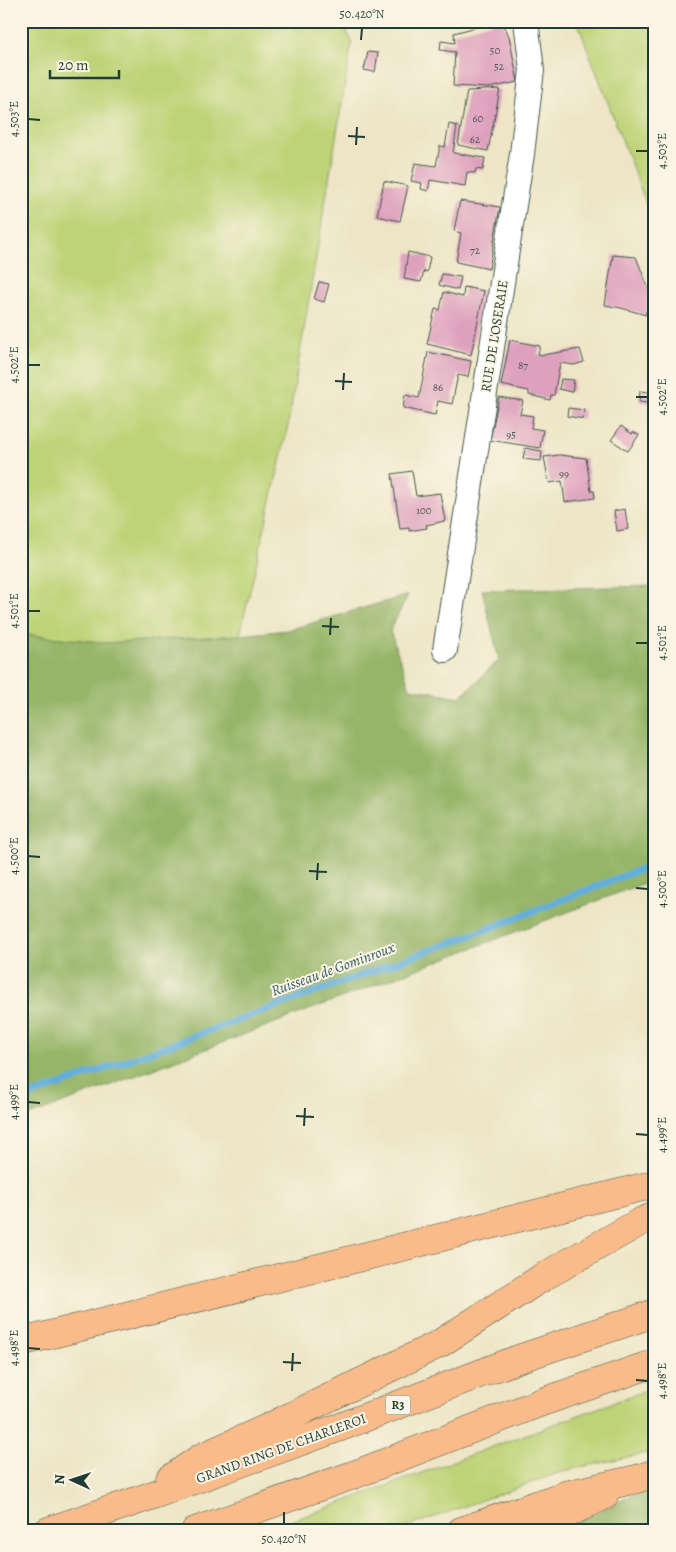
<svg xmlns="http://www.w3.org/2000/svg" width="676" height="1552" font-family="Alegreya,serif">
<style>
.green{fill:#bed377;stroke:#6e8856}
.forest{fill:#96b568;stroke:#5a794e}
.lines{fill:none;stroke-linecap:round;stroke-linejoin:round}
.stream{stroke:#62aedb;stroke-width:7}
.building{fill:#dea1bd}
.minor-casing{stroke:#3e564a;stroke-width:26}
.motorway-casing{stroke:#3e564a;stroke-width:29}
.minor{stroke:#fff;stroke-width:24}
.motorway{stroke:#fabb8b;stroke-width:28}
.ticks{fill:none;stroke:#1f3d34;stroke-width:2}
.labels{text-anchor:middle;stroke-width:4;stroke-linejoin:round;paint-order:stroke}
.number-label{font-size:11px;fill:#4f5656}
.shield{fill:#fcf5e5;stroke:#617469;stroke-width:1}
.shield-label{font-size:12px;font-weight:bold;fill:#1f3d34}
.street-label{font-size:14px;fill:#1f3d34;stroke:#fcf5e5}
.water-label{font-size:15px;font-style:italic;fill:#335f66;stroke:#fcf5e5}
.neatline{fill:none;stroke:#1f3d34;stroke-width:2}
.ticks-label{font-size:12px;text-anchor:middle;fill:#1f3d34}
</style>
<rect width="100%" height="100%" fill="#fcf5e5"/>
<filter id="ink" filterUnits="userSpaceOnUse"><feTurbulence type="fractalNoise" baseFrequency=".02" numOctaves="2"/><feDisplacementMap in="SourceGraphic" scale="10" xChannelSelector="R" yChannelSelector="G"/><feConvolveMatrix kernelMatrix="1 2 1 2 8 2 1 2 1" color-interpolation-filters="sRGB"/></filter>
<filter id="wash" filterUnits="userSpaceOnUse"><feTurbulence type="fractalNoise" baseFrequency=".0096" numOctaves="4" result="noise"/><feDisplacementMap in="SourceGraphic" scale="20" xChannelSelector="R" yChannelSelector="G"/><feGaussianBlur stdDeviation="1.12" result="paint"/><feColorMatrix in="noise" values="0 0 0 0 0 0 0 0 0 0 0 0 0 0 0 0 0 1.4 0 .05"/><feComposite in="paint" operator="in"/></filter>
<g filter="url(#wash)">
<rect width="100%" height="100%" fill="#ede5c5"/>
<g class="green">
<polygon points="21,21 342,21 352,42 287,431 240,635 109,643 21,634"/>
<polygon points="577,21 655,21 655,227"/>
<polygon points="655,1387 655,1451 564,1471 395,1531 264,1531"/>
</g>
<g class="forest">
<polygon points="655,586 655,879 21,1119 21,634 109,643 240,635 288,630 408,595 390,631 410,688 460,697 499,660 482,590"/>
<polygon points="655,1487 655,1531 561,1531 628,1497"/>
</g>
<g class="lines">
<polyline class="stream" points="21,1099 472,935 636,871 655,865"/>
</g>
<g id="blocks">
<g class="building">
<polygon points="499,21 502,21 509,36 518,82 488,88 453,86 455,52 440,50 441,41 455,43 454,33"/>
<polygon points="368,52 378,53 375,72 364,70"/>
<polygon points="500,89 488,151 458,145 467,91"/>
<polygon points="449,124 457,126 453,153 485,158 483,170 476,169 475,173 467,172 465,186 430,180 428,191 421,189 422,183 411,181 415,163 436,166 440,146 445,147"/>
<polygon points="384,181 408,186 400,221 377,216"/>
<polygon points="460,201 500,207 489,269 456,262 461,233 454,231"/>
<polygon points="408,252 430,257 427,272 424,271 421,282 404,279"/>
<polygon points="613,255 636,257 655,305 655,313 646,311 646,315 621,308 605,305"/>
<polygon points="442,274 461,277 458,290 439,285"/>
<polygon points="319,282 329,284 324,302 314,299"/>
<polygon points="464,287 484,291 471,355 427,344 435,309 440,310 444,292 463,297"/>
<polygon points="510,340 540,346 538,354 542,355 580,349 584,362 574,365 560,363 554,395 551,395 550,400 529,395 529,391 501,385"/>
<polygon points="428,352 471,361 468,377 458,375 452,404 438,401 435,415 403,408 405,395 419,398"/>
<polygon points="561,379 574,380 572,392 559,389"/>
<polygon points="640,391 655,393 655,404 639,402"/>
<polygon points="499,397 523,401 520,414 533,416 531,428 543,430 540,448 490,440"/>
<polygon points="568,408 584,410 583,419 567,416"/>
<polygon points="621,426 632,434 633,432 639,435 628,451 611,440"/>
<polygon points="525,448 542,451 541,461 523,459"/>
<polygon points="559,455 586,458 591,491 594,491 595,498 565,502 562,481 549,483 544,457"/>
<polygon points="412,471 416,496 440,493 445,521 426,525 427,528 409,531 409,528 400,529 392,474"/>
<polygon points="625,509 628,529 617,531 614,511"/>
</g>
</g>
</g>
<g filter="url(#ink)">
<use href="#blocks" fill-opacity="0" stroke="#3e564a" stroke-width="1"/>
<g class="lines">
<g class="minor-casing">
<polyline id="minor" points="445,650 522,154 532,70 526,21"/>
</g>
<g class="motorway-casing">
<g id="motorway">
<polyline points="21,1342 655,1184"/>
<polyline points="170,1479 202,1457 265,1429 439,1344 543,1277 642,1221 655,1216"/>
<polyline points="48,1531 142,1499 343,1426 518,1359 655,1313"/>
<polyline points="195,1531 356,1474 542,1402 655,1363"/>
<polyline points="461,1531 565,1495 637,1479 655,1473"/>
<polyline points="531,1531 604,1496"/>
</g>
</g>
<use href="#minor" class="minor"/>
<use href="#motorway" class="motorway"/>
</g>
</g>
<path class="ticks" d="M361,40l1,-12M28,119l12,1M348,136l17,1M356,145l1,-18M636,151h12M28,365h12M335,381l17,1M343,390l1,-17M636,397h12M28,611h12M322,626l17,1M330,635l1,-17M636,643h12M28,856l12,1M309,871l18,1M317,880l1,-17M636,888l12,1M28,1102l12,1M296,1116l18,1M304,1126l1,-18M636,1134l12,1M28,1348l12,1M283,1362l18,1M292,1371l1,-18M636,1380l12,1M284,1524v-12"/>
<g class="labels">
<g class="number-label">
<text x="495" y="54">50</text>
<text x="499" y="70">52</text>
<text x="478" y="122">60</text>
<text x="475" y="143">62</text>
<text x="475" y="254">72</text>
<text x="523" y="369">87</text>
<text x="438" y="391">86</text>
<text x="511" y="438">95</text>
<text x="564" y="477">99</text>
<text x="424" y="514">100</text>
</g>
<rect class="shield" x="385.5" y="1395.5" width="25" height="19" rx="4"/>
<g class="shield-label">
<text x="398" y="1409">R3</text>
</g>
<g class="street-label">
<text transform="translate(494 336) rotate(-81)" y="5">RUE DE L'OSERAIE</text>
<text transform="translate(281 1448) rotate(-20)" y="5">GRAND RING DE CHARLEROI</text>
</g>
<g class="water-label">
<text transform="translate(333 969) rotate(-20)" y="5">Ruisseau de Gominroux</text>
</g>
</g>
<rect width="676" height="1552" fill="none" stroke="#fcf5e5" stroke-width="55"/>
<g transform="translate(72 1480) rotate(273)" stroke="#fcf5e5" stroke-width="4" paint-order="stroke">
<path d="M0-4L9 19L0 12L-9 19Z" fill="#1f3d34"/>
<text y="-8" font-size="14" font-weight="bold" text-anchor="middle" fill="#1f3d34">N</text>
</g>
<path d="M50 70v8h69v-8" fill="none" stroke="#1f3d34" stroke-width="2.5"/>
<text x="58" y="70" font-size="15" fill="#1f3d34" stroke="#fcf5e5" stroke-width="4" paint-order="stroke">20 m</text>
<rect x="28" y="28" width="620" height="1496" class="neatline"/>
<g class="ticks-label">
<text x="362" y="18">50.420°N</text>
<text transform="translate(14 119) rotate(-90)" y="4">4.503°E</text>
<text transform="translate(662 151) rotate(-90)" y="4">4.503°E</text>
<text transform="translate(14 365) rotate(-90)" y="4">4.502°E</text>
<text transform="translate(662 397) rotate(-90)" y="4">4.502°E</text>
<text transform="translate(14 611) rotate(-90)" y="4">4.501°E</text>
<text transform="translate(662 643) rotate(-90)" y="4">4.501°E</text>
<text transform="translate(14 856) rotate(-90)" y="4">4.500°E</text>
<text transform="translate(662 889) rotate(-90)" y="4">4.500°E</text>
<text transform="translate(14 1102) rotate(-90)" y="4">4.499°E</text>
<text transform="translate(662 1135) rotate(-90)" y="4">4.499°E</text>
<text transform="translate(14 1348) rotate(-90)" y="4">4.498°E</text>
<text transform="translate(662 1381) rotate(-90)" y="4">4.498°E</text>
<text x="284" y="1543">50.420°N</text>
</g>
</svg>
